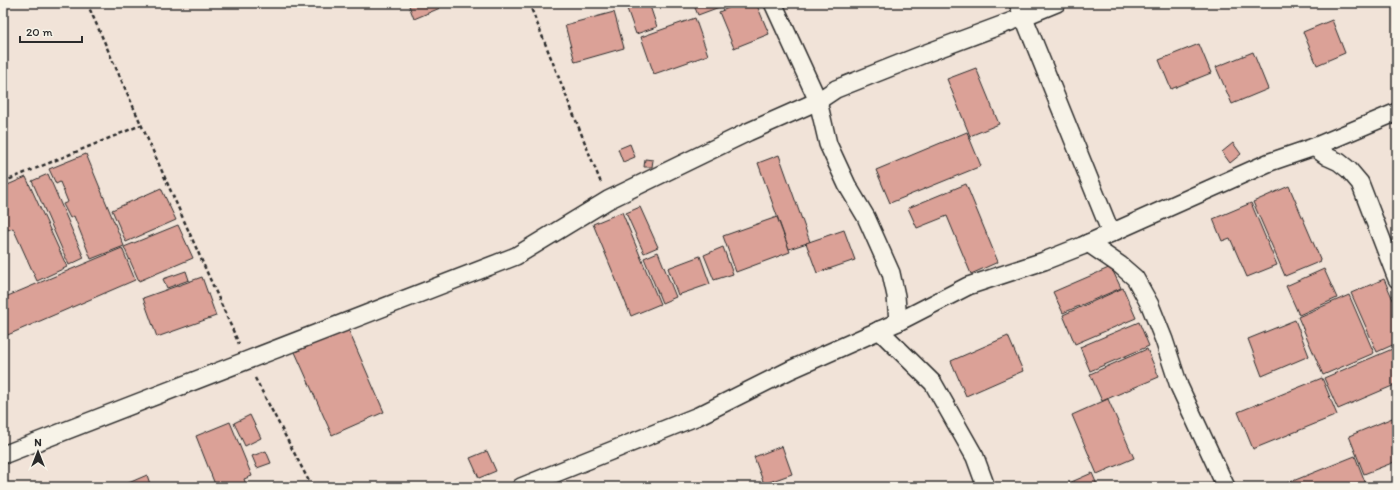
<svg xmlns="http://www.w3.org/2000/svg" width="1400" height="490" font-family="Itim,sans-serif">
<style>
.building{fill:#dba197;stroke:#2b2b2b}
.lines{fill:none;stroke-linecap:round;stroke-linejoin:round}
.street-casing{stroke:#2b2b2b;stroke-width:20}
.path{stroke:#2b2b2b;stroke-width:2.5;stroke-dasharray:4 3;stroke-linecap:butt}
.street{stroke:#f7f3e8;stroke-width:17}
</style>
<rect width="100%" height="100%" fill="#f1e3d8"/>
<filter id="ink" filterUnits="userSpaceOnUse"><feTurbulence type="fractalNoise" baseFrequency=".025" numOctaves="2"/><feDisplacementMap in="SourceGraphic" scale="8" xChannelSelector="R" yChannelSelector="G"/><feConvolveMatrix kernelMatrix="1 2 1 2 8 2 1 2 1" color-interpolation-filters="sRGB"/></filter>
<g filter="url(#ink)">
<g class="building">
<polygon points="408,3 438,3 440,8 414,19"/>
<polygon points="625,3 649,3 657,27 636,34"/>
<polygon points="693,3 730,3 698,15"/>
<polygon points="740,3 756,3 769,34 734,48 719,12"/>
<polygon points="614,12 624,48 575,62 565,25"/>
<polygon points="695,18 708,55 654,74 641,37"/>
<polygon points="1332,20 1345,53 1317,65 1303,32"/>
<polygon points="1199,44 1211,73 1171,89 1159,60"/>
<polygon points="1253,52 1268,89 1232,104 1216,67"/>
<polygon points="976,68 999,124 970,136 947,79"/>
<polygon points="967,132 981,166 890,203 876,170"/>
<polygon points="1233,143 1241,154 1230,163 1222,152"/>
<polygon points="630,144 635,157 623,162 618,149"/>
<polygon points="86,154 124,246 91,259 74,216 70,218 63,204 68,202 60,182 56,184 49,169"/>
<polygon points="779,155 810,242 789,249 758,163"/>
<polygon points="645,159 653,160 652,167 644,167"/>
<polygon points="48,174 84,258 69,265 32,181"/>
<polygon points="26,177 67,267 37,281 13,228 8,230 3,219 3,213 7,211 3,202 3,187"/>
<polygon points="966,184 998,262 971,274 947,216 917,228 908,208"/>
<polygon points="1289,186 1321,261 1285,276 1253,202"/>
<polygon points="161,188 176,220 126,242 112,210"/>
<polygon points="1251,203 1277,265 1247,277 1230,238 1222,241 1213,219"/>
<polygon points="640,207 658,247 644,253 626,213"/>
<polygon points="622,212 660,304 631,316 593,224"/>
<polygon points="777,217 790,252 736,272 723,236"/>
<polygon points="178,225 193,258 139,281 124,247"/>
<polygon points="844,230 855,260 817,273 806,243"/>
<polygon points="723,247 733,274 714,280 704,255"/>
<polygon points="122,248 135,280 3,337 3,298"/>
<polygon points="658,252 676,297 662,303 644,258"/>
<polygon points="700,256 710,284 678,295 668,268"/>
<polygon points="1111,267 1121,288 1063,313 1053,292"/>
<polygon points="1324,269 1337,298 1299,315 1286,286"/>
<polygon points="186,271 189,280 167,288 163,279"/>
<polygon points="202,277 216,316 157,337 143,298"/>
<polygon points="1384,279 1397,309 1397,343 1377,352 1351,293"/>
<polygon points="1123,288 1136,318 1075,344 1063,315"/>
<polygon points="1349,295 1374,353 1323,375 1298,317"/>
<polygon points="1295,320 1309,356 1262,376 1248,339"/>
<polygon points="1139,322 1149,346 1090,371 1080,347"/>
<polygon points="348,329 384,412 332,435 295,352"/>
<polygon points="1008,336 1023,371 966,396 951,361"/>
<polygon points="1397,347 1397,384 1338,409 1324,378"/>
<polygon points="1147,349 1159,377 1102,401 1090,374"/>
<polygon points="1322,378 1337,415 1253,449 1238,412"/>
<polygon points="1108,399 1134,458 1097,474 1072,415"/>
<polygon points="250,415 261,438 245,446 234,423"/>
<polygon points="1397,416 1397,461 1364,474 1349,436"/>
<polygon points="230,422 252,476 244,479 247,487 216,487 196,436"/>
<polygon points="782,446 792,474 764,484 754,457"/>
<polygon points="266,451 271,463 257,468 252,456"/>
<polygon points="487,451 496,471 479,478 470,458"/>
<polygon points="1355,456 1367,487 1278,487"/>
<polygon points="1092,473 1098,487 1060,487"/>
<polygon points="147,475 151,487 125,487 124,485"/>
</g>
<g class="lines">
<g class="street-casing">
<g id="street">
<polyline points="773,3 818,101 828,144 847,185 866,217 891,273 896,296 898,322"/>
<polyline points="1018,3 1111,233"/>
<polyline points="1314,147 1328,157 1339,162 1349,170 1360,183 1397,279"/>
<polyline points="1088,243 1120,265 1135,278 1150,305 1164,340 1179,386 1226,487"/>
<polyline points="879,330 933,383 975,457 986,487"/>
<polyline points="3,455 516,256 608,200 748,132 818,101 836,89 924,54 1023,17 1057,3"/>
<polyline points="521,487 698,416 790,370 898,322 968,286 1044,261 1082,246 1270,162 1314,147 1397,112"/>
</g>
</g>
<g class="path">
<polyline points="87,3 239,344"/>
<polyline points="529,3 601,183"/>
<polyline points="3,182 141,125"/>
<polyline points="255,378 312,487"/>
</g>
<use href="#street" class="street"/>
</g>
</g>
<rect width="1400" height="490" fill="none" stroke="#f7f3e8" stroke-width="16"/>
<rect x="8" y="8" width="1384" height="474" fill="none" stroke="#2b2b2b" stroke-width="1.5" filter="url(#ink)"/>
<g transform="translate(38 452)" stroke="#f7f3e8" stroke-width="3" paint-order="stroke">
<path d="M0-3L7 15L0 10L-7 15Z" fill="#2b2b2b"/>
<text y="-6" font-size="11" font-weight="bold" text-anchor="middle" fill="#2b2b2b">N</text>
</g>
<path d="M20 36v6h62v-6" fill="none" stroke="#2b2b2b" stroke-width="2"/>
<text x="26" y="36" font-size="12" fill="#2b2b2b" stroke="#f7f3e8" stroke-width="3" paint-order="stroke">20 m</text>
</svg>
